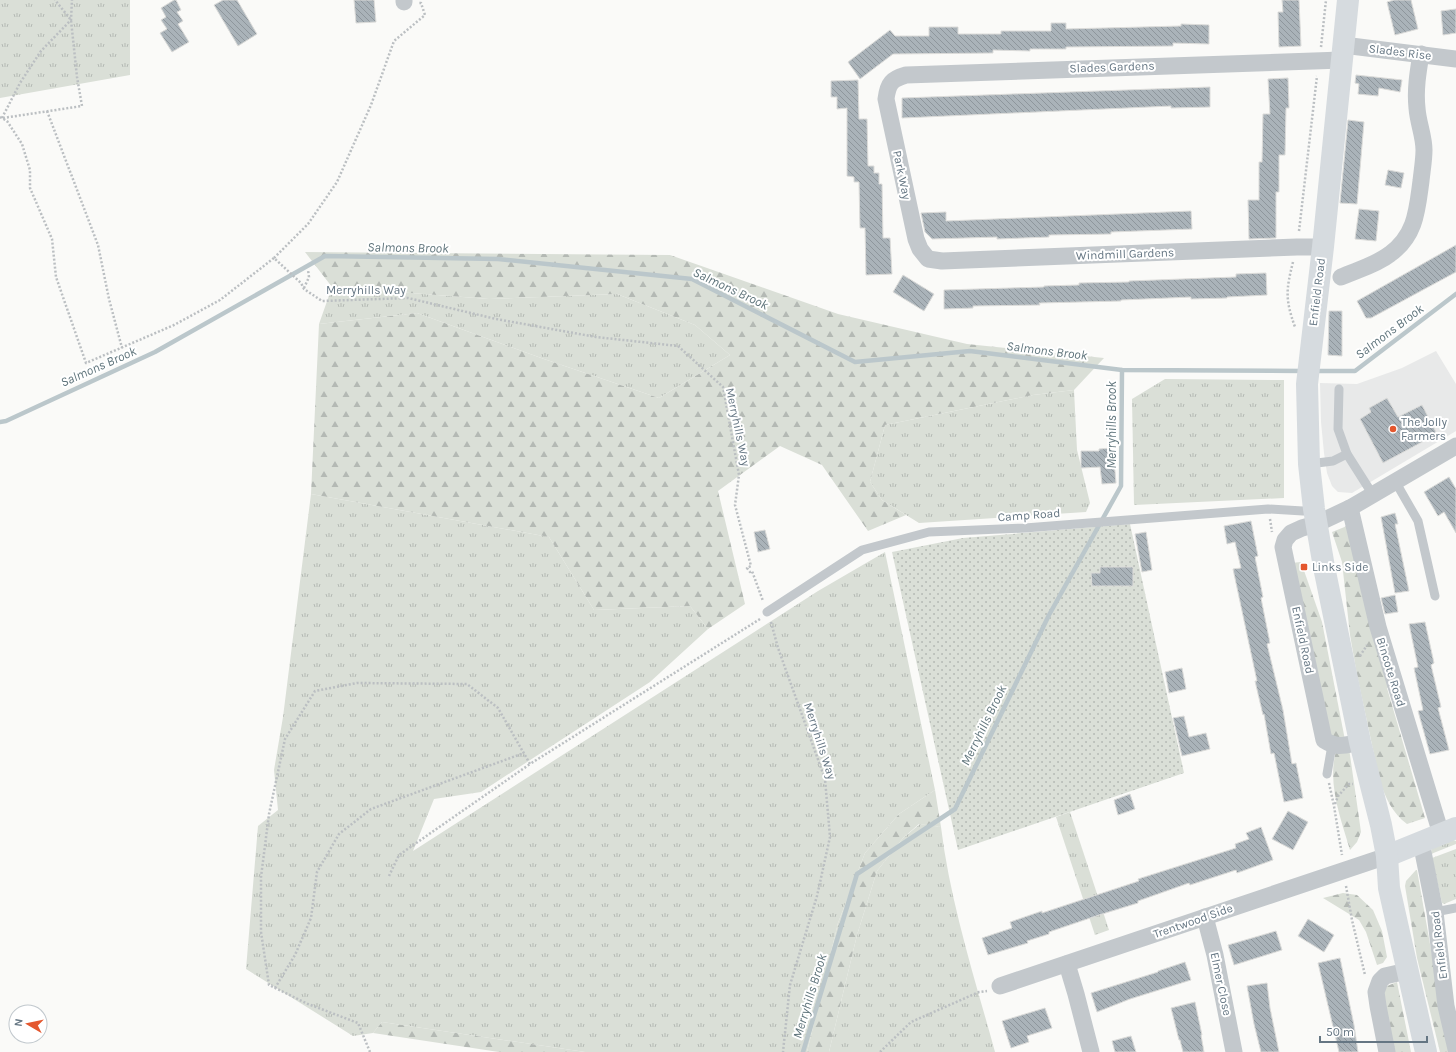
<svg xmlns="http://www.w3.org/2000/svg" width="1456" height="1052" font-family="Karla,sans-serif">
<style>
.built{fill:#e8e9e9}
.grass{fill:url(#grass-tufts)}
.forest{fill:url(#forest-firs)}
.garden{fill:url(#garden-dots)}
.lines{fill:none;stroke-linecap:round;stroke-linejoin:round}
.stream{stroke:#bbc7cb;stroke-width:4.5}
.building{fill:url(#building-back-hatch);stroke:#dcdcda}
.path{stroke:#bbbfc2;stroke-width:2.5;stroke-dasharray:2 2;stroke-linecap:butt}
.lane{stroke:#c3c8cc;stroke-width:9}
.street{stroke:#c3c8cc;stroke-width:17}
.secondary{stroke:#d6dbdf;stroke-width:22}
.primary{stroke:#d6dbdf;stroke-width:22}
.poi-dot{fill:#e4572e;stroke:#fff;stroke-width:1.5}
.labels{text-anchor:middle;stroke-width:4;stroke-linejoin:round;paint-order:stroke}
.street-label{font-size:12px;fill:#657683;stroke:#fff}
.poi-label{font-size:12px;fill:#657683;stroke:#fff;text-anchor:start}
.water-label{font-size:13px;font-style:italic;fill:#60757c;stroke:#fff}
</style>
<defs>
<pattern id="grass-tufts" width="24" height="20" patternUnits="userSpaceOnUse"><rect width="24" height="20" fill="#dadfd7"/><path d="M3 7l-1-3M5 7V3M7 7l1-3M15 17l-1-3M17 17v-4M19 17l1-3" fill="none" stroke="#b4b9b4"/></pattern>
<pattern id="forest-firs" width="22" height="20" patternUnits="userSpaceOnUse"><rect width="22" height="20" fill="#dadfd7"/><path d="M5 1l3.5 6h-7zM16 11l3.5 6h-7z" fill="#b4b9b4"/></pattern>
<pattern id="garden-dots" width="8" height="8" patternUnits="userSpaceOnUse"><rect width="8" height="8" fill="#dadfd7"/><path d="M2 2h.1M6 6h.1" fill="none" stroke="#b4b9b4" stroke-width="1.8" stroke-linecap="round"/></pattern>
<pattern id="building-back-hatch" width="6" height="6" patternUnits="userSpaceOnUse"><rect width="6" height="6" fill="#aab3b9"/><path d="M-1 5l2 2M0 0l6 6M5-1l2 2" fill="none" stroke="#8e969c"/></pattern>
</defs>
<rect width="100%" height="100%" fill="#fafaf8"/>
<polygon class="built" points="1436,351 1456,384 1456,431 1352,493 1338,492 1332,486 1327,473 1324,453 1321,422 1320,383 1357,384 1402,368"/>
<g class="grass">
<polygon points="0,0 130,0 130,75 0,98"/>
<polygon points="332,287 489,299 617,294 695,325 730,355 659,398 544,359 417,313 319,324"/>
<polygon points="1165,379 1284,380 1284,498 1134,505 1132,399"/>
<polygon points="1074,390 1077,450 1090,503 1086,512 919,523 882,500 870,482 885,425 1033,395"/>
<polygon points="311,494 549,537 594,610 690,606 708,629 650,682 481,792 434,799 413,851 818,591 885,552 935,790 899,814 865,853 838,923 807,1052 585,1052 382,1022 373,1033 353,1036 246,969 258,826 278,810 274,770 283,717"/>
<polygon points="1070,812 1109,930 1095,935 1056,817"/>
<path d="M920,824l21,3c9,75 34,152 54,225h-166l28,-117 20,-64 26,-33z"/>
<polygon points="1453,840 1456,841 1456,844 1431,854 1432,847"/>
<polygon points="1456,849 1456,899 1444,904 1442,903 1432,858"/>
</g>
<g class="forest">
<polygon points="305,252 670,255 838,314 967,344 1104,358 1074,390 1033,395 885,425 870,482 882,500 906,515 868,531 822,465 780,446 718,491 745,604 708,629 690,606 594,610 549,537 311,494 319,324 417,313 544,359 659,398 730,355 695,325 617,294 489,299 332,287"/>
<path d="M1347,526l45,160 -5,2 38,130 -18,6c-15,-11 -21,-26 -27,-42l-23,-107 -7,-40 -8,-73 -10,-30z"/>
<polygon points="1301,562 1322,622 1345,740 1331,739 1291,563"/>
<path d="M1349,748l12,84 -4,10 -7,8c-9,-31 -23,-66 -14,-99z"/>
<polygon points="935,790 941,827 919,824 903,838 877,871 857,935 829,1052 807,1052 838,923 865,853 899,814"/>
<polygon points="1416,870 1417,870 1449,1052 1440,1052 1417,958 1405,886 1406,881"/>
<polygon points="1343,893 1357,895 1373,910 1382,931 1387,957 1383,963 1377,965 1366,932 1359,920 1323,898"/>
<polygon points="1397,982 1411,1052 1391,1052 1383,994 1387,986"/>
<polygon points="382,1022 585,1052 499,1052 373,1033"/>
</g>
<polygon class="garden" points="1130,524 1184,773 958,850 892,552 963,538"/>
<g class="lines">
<g class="stream">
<polyline points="1314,371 1355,371 1456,294"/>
<polyline points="0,422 6,421 155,352 325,256 498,259 692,279 855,362 970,351 1122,370 1303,371"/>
<polyline points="803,1052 857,874 955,809 1049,615 1121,486 1122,370"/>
</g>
</g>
<g class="building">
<polygon points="174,0 176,0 181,10 177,12 183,21 178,24 189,42 172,52 160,33 167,29 161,20 166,17 161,8"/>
<polygon points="223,0 237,0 257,34 238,46 214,5"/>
<polygon points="354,0 374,0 376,22 356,23"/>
<polygon points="1282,0 1299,0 1301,46 1279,47 1278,12 1283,12"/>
<polygon points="1394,0 1411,0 1418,29 1395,35 1387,2"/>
<polygon points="1456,9 1456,33 1443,35 1441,11"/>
<polygon points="1051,23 1066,23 1066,29 1181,26 1181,24 1209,25 1209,44 1173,43 1173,46 1066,47 1066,49 1030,49 1030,51 993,50 993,53 893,54 860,79 848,62 890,30 895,36 929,36 929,27 958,27 958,34 1001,34 1001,31 1051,31"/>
<polygon points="1356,75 1402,80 1400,92 1379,88 1378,96 1358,94 1359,84 1355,83"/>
<polygon points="1288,78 1289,108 1286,108 1285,155 1279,155 1279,192 1276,192 1276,238 1249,239 1248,200 1259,200 1259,162 1262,162 1263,114 1270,114 1268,79"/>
<polygon points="858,80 859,119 867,119 868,166 874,166 874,173 879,173 879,184 882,184 883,238 890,238 892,274 866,275 865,228 860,228 859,182 854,182 854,177 847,176 847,108 837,109 837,97 831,97 831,81"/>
<polygon points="1210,87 1210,107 1171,108 1171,106 902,118 902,98"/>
<polygon points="1348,120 1364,122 1357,204 1340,203"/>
<polygon points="1388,170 1404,173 1401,188 1385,185"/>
<polygon points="1359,209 1379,211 1376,241 1355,239"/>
<polygon points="1191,211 1192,229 1111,232 1111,234 1049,235 1049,237 997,239 997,237 932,239 925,232 921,213 946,212 946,221"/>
<polygon points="1456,245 1456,272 1371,318 1366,318 1357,301"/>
<polygon points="1266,273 1267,295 1227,297 1227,298 1191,299 1191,297 1121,300 1121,301 1039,303 1040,305 973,306 973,308 944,309 944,290 1044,287 1044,286 1079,285 1079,283 1129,282 1129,281 1236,277 1236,274"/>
<polygon points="903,275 934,294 924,311 893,292"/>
<polygon points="1329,311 1342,311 1342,356 1328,355"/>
<polygon points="1387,398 1398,417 1422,405 1437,434 1383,463 1360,419 1371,412 1369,408"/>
<polygon points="1113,448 1116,483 1102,484 1100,467 1081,468 1081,451 1099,451 1099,449"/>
<polygon points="1449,477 1456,489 1456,533 1444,512 1438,516 1424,492"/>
<polygon points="1395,513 1398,524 1395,524 1409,591 1395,593 1381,517"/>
<polygon points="1251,521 1258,556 1255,557 1263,597 1261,598 1270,643 1267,644 1283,710 1292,764 1296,763 1303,798 1284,802 1274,753 1271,754 1264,714 1263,715 1255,681 1257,681 1233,569 1241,568 1235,542 1227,544 1224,526"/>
<polygon points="765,530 770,549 758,552 754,532"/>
<polygon points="1146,532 1152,570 1142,572 1135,534"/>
<polygon points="1100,567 1133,567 1133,586 1092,586 1091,573 1100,573"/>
<polygon points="1395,595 1398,612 1385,614 1381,598"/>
<polygon points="1425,622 1434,663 1431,665 1441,707 1438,708 1449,750 1430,754 1418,711 1423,710 1414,668 1418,667 1409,624"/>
<polygon points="1182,668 1186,689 1169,693 1165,672"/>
<polygon points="1184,716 1189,737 1206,733 1210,749 1182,756 1173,718"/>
<polygon points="1130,794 1135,809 1118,815 1114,800"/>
<polygon points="1288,811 1308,822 1293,850 1272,839"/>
<polygon points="1261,827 1273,860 1237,873 1236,870 1190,885 1189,883 1138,901 1138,903 1099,915 1049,932 1049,934 1027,941 1028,943 988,955 982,938 1012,928 1010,922 1042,911 1042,913 1139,881 1138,879 1236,848 1235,844 1249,839 1246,833"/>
<polygon points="1308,919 1334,935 1324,952 1298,936"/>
<polygon points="1276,931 1282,950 1234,965 1228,945"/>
<polygon points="1340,958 1354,1025 1358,1052 1339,1052 1318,963"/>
<polygon points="1185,962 1191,980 1130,999 1097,1012 1091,993 1158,972 1158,971"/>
<polygon points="1267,983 1270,1008 1279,1052 1261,1052 1254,1024 1247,986"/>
<polygon points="1195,1002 1202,1035 1201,1035 1204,1052 1183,1052 1180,1040 1179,1040 1171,1008"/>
<polygon points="1045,1008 1052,1028 1027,1036 1029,1042 1011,1048 1002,1021"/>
<polygon points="1131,1036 1136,1052 1115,1052 1112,1041"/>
</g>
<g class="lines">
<g class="path">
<polyline points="1321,47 1326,0"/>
<polyline points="47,111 98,245 109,299 122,348"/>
<polyline points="0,117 7,121 22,144 30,170 30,188 52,239 56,277 86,363 174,325 220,300 274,258 301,283 304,289 322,301 408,298 496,319 596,337 678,346 723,387 739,475 735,505 751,566 747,568 750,572 752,571 763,601"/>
<polyline points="2,118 20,83 41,51 71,20 72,0"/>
<polyline points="3,118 82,106 77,77 71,20 55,0"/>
<polyline points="1299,231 1317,76"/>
<polyline points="274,258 308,224 337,182 371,105 394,41 425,15 421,3 418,3"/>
<path d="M1293,262c-7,28 -8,37 2,65"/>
<polyline points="304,288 309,277 308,270"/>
<polyline points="1270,519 1272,532"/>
<polyline points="771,622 778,648 825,779 830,837 817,896 790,985 783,1052"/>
<polyline points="1360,656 1367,645"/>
<polyline points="1329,783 1334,806 1342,855"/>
<polyline points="1335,804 1338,796 1349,784 1353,784"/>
<polyline points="389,876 399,855 530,764"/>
<polyline points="1346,886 1352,920 1365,975"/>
<polyline points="275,988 295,955 311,918 317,872 339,834 371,809 524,753"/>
<polyline points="370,1052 358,1023 308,1004 269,985 261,932 261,877 269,814 285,739 315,691 357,683 467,684 498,708 530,764 760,619"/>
<polyline points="880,1052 911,1022 979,992 987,991"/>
</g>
<g class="lane">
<polyline points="1339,389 1338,429 1347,454 1373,495"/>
<polyline points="1309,464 1333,461 1347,454"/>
<polyline points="1395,481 1418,521 1435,596"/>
<polyline points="767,612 862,550 929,532 1025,528 1268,509 1303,511 1314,509"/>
<polyline points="1327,774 1332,745"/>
<polyline points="1435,912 1456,908"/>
</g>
<g class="street">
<polyline points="404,2 404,0"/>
<polyline points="1343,45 1456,59"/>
<path d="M1323,247h-26l-355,14 -14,-2 -8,-10 -4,-10 -30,-140c2,-16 6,-20 20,-24l436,-15"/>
<path d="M1341,277c16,-7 35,-12 49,-23 26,-19 27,-44 31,-73 1,-10 3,-21 3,-31 0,-14 -6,-27 -7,-42 -2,-18 1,-36 4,-54"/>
<polyline points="1350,508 1378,627 1441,834"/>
<path d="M1360,742c-15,3 -22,7 -36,-2l-41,-193 2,-7 6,-7 11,-5 14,-4 34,-16 106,-62"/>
<polyline points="1421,842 1435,912 1446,1006 1456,1049"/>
<polyline points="1205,917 1215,955 1234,1052"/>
<polyline points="1067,964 1076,994 1091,1052"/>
<polyline points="1000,986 1387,856"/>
<polyline points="1387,1052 1378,1006 1376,992 1380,981 1385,976 1407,971"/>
</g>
<polyline class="secondary" points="1387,856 1456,828"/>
<polyline class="primary" points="1348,0 1323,247 1307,384 1309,464 1314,509 1324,567 1360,742 1381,825 1387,856 1389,888 1426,1052"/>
</g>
<g class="poi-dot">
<circle cx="1393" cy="429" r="4"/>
<rect x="1300" y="563" width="8" height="8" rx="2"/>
</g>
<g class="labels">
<g class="street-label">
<text transform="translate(1400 52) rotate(7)" y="4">Slades Rise</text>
<text transform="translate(1112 67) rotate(-2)" y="4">Slades Gardens</text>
<text transform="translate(902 175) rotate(78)" y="4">Park Way</text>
<text transform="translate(1125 254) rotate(-2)" y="4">Windmill Gardens</text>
<text x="366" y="294">Merryhills Way</text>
<text transform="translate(1317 292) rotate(-83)" y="4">Enfield Road</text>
<text transform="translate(738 427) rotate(78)" y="4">Merryhills Way</text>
<text transform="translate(1029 515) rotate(-4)" y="4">Camp Road</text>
<text transform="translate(1303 640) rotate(78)" y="4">Enfield Road</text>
<text transform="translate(1391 672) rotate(73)" y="4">Bincote Road</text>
<text transform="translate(820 741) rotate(72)" y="4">Merryhills Way</text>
<text transform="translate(1193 921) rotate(-19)" y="4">Trentwood Side</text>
<text transform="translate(1439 945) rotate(-97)" y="4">Enfield Road</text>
<text transform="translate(1221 984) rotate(78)" y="4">Elmer Close</text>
</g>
<g class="poi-label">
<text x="1401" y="426">The Jolly<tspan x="1401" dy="14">Farmers</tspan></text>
<text x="1312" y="571">Links Side</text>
</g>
<g class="water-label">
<text transform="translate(408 247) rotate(1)" y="5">Salmons Brook</text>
<text transform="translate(731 288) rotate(25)" y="5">Salmons Brook</text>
<text transform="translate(1389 331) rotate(-37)" y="5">Salmons Brook</text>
<text transform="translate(1047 350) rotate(7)" y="5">Salmons Brook</text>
<text transform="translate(98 366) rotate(-24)" y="5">Salmons Brook</text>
<text transform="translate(1111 425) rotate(-90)" y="5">Merryhills Brook</text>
<text transform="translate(983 725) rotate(-64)" y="5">Merryhills Brook</text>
<text transform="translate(809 996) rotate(-73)" y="5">Merryhills Brook</text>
</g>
</g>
<g transform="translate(28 1024) rotate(279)"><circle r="19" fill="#ffffff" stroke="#c1c8cd"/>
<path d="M0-3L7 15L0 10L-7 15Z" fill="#e4572e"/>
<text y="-6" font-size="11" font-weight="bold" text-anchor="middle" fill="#657683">N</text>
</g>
<path d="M1320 1036v6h107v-6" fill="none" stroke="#657683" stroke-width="2"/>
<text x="1326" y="1036" font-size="12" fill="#657683" stroke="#ffffff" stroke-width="3" paint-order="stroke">50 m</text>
</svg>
